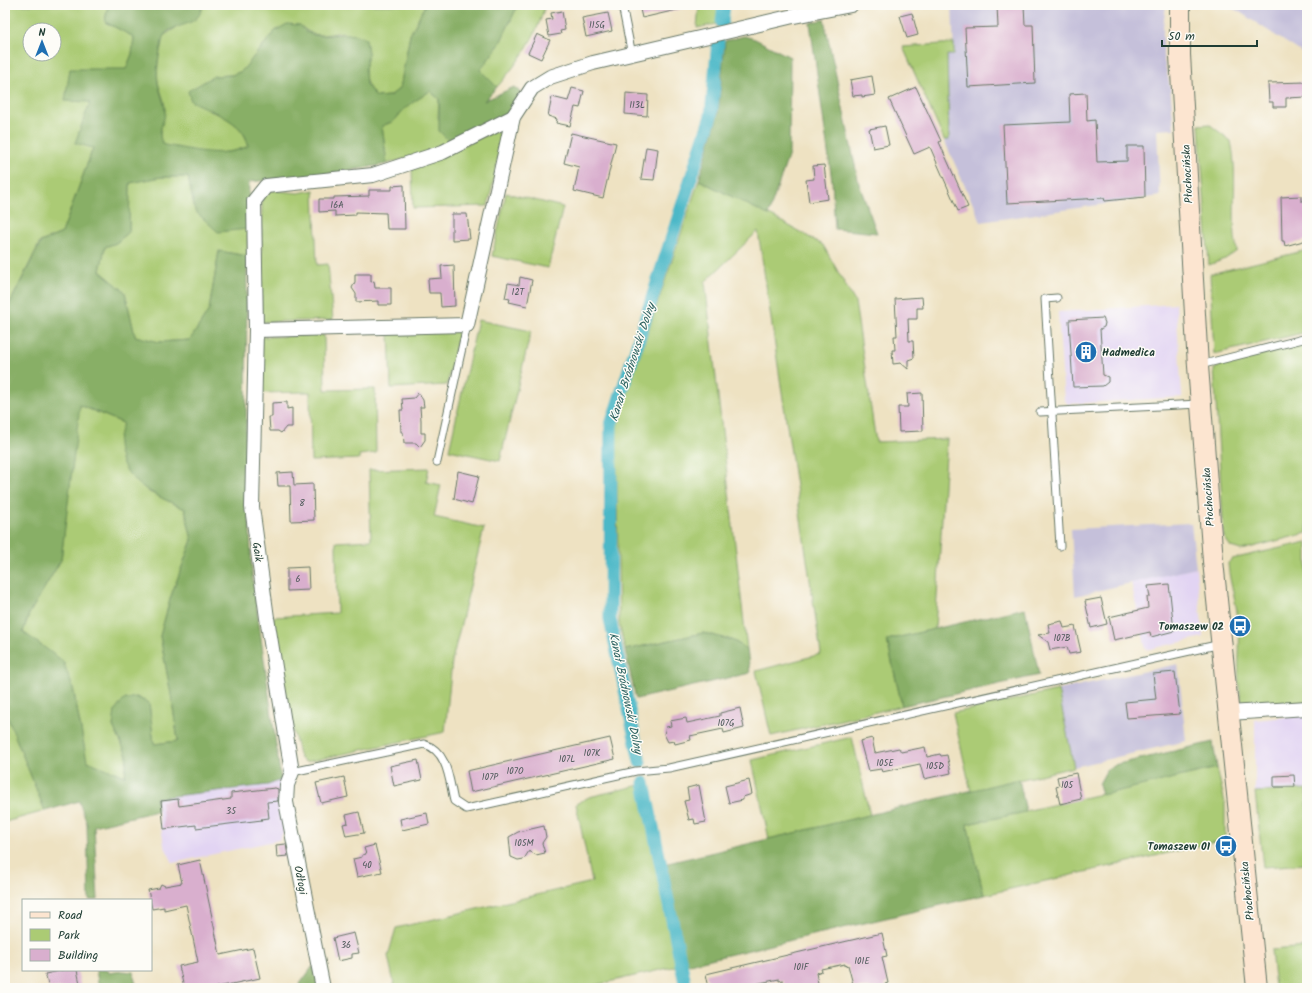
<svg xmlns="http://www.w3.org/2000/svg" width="1312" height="993" font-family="Kalam,sans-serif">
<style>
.built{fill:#e2d4f3}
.industrial{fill:#c5c0da}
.green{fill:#abcb74;stroke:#658454;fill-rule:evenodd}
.forest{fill:#88af66;stroke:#54764d;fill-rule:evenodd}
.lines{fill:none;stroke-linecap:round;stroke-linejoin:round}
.canal{stroke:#4cb8c7;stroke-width:13}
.building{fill:#d9afce}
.lane-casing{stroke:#677766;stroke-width:9}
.street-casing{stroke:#677766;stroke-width:16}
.secondary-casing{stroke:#677766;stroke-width:22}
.lane{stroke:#fff;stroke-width:7}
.street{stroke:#fff;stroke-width:14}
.secondary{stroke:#fce5d0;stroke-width:20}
.labels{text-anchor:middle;stroke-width:3;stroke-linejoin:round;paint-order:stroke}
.number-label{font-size:9px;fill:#4e5a5a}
.street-label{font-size:11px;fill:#1f3d34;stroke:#fdfcf7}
.poi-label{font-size:11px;font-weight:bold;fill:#1f3d34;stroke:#fdfcf7;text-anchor:end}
.water-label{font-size:12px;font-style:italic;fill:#2c6260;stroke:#fdfcf7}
</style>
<rect width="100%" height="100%" fill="#fdfcf7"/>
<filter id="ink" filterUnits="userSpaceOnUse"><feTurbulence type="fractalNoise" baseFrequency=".025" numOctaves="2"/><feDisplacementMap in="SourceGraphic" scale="8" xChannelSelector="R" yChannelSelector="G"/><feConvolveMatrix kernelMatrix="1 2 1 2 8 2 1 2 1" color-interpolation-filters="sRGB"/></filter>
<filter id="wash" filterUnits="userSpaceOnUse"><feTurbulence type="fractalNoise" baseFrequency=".012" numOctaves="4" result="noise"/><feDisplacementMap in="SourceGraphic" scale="16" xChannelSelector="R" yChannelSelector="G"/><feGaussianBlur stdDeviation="0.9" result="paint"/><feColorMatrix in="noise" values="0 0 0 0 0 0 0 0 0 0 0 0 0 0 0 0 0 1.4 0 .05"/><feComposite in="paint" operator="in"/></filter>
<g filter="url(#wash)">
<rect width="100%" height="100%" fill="#eee2c2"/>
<g class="built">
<polygon points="1176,304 1182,397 1068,404 1064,400 1058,312"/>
<polygon points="1196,568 1203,637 1146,650 1131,582"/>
<polygon points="1307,715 1307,789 1255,792 1255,720"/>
<polygon points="281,780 287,826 279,840 173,863 164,845 156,798 268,785"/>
</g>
<g class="industrial">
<polygon points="952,5 1104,5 1124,11 1124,5 1166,5 1163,27 1163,56 1170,86 1174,129 1157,130 1160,196 981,222 944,140 947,55 954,55"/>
<polygon points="1224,5 1307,5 1307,56 1238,11"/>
<polygon points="1191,523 1196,568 1075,596 1071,529"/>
<polygon points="1178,664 1186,741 1074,767 1058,690"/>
</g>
<g class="green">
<path d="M5,5h103l-3,17 29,15 -2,17 -6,15 -36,33 3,46 -31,85 -22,9 -32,65 -3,15zM30,30h24v24h-24z"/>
<path d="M202,5h223l-15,30 -10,53 -10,8 -14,1c-14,-17 -12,-22 -8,-44l-26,-21c-18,3 -28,7 -42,-7l-25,6 -33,40 -10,4 -18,1 -5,35c16,4 37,17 39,35 -26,13 -57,4 -85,-1 -8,-11 2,-24 2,-36 0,-9 -5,-18 -7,-27 -2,-15 2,-31 5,-46l39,-25z"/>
<path d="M518,5h27c-8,32 -27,58 -48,82l-17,-17 19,-25z"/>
<polygon points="699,5 728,5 727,24 717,27 717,24 697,28"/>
<polygon points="954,43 954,55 947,55 949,140 944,140 903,47"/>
<polygon points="430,91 439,99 438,118 452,144 387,164 382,126 394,121 406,107"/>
<path d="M1209,124l22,17c8,36 -1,74 6,110l-12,8 -16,6 -10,-140z"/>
<polygon points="493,132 501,132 503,135 488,206 413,208 412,169"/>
<polygon points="161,177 188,177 195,211 248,229 247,256 219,251 209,310 190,340 159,342 135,336 125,292 100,271 105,247 116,243 129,232 130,183"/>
<polygon points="699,180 777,219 823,245 855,302 876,442 947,439 935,629 887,640 902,706 771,736 756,671 821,654 758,231 705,282 747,649 732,640 703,633 625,650 619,623 616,426"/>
<polygon points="270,190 298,193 314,190 317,265 328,264 333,320 261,322 262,198"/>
<polygon points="506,193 563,207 548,268 492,256"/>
<polygon points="1307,250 1307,332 1214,354 1210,274"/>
<polygon points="478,320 531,331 500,461 449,450"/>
<polygon points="459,331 447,385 391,388 389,333"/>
<polygon points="324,335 325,390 375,389 376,453 359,455 359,459 311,461 310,392 259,393 261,337"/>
<polygon points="1307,343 1307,533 1241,550 1231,547 1224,537 1214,369 1226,363"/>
<polygon points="79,405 123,423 118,443 147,491 185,509 192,540 171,596 160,636 171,694 178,741 154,744 149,703 136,697 123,700 113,726 127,755 125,776 87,762 73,688 23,632 29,614 61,560"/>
<polygon points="429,468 426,482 441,485 434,517 484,528 452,661 445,732 306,762 300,758 288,710 273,617 337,613 336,542 371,540 369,470"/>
<path d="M1307,542v161l-63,3c-10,-23 -3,-51 -5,-76h3v-8h-4c-1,-21 -9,-39 -10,-59l4,-4z"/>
<polygon points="1058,690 1074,767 971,791 953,713"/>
<polygon points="5,711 45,811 5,822"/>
<polygon points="852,737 870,815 769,839 752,760"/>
<polygon points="1217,768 1225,803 1225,840 984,895 967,824"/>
<polygon points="640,785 677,966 583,988 395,988 388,956 396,928 592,882 576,804 589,797"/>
<polygon points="1307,789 1307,864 1263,867 1255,792"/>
<polygon points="1307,947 1307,988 1275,988 1271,950"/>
</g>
<g class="forest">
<path d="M108,5h94c-1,23 -27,17 -38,30 -2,3 -2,8 -3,12 -3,11 -5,24 -3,36 2,10 7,20 7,30 -1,11 -10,21 -1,32 27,4 58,14 84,1 -2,-25 -39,-35 -57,-45l-3,-10 26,-15 18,-1 10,-4 33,-40 12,-7 13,1c2,2 5,7 9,8 16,8 34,-6 57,6l2,14 -3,17 1,14 10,13 14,-1 10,-8 10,-53 15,-30h93l-19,40 -19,25 17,17 -13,14 30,-14 6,5 -7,21 -61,31 -13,-13v-32l-9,-8 -24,16 -12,14 -12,5 5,38 -52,9 -86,9 -1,47 -30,3 -23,-21 -7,-34h-27l-31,6 -1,49 -13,11 -11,4 -5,24 25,21 10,44 24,6 31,-2 19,-30 10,-59 28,5 -1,192 6,126 29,206 -13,5 -112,13 1,13 -63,15 4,74h-9l-2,-76 -8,-23 -34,10 -40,-100v-389l3,-15 33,-65 21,-9 31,-85 -18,-5 15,-41 -25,-1 5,-32h56l6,-15 2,-17 -29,-15zM80,405l43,18c-2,6 -5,15 -5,21 3,39 36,50 67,65l7,31 -21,56 -11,40 11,58 7,47 -24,3 -5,-41 -13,-6 -13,3 -8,11 -2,15 14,29 -2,21 -38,-15 -14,-73 -10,-27 -40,-29 6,-18 32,-54z"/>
<polygon points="824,19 859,184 877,233 835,229 832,181 810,23"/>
<polygon points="744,36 755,39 790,57 789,154 768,215 699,180 718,114 725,41"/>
<polygon points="1025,608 1039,675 902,706 887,640"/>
<polygon points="703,633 732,640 747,649 750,673 636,699 625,650"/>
<polygon points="1213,742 1217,768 1102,795 1099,784 1107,769 1114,765"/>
<polygon points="1019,779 1026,812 967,824 984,895 685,965 664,864"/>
<polygon points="313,966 320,988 297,988"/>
<polygon points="96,970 108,970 109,973 122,971 133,972 137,988 99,988"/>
</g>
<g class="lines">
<g class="canal">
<polyline points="722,22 724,5"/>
<polyline points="640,762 610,619 611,425 711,116 718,41"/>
<polyline points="644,783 686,988"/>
</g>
</g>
<g id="blocks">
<g class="building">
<polygon points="639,5 681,5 681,9 642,18"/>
<polygon points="997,5 1024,5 1025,25 1033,25 1035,83 968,87 965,28 998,27"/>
<polygon points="562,11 565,30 560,31 561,34 549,36 546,20 552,19 551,13"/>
<polygon points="608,13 612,31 586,37 582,18"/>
<polygon points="912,13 918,35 907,38 900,16"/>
<polygon points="537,34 550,40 541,59 528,53"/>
<polygon points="872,76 875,95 862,97 862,95 853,96 850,80"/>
<polygon points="1307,82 1307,97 1286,98 1286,107 1273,107 1273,102 1269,102 1268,83"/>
<polygon points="916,87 941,141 939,142 968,207 958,211 930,147 914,154 889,99"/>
<polygon points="572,88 584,91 580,108 575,107 570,126 556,123 557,119 548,116 552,97 568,101"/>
<polygon points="626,93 648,95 647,116 625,114"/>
<polygon points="1086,93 1087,121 1095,120 1097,162 1127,161 1127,146 1144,146 1145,197 1105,201 1104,198 1007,203 1003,125 1070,122 1069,94"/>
<polygon points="885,126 889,145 873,148 869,129"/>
<polygon points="571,133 616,143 603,198 574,191 579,167 564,163"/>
<polygon points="646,147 658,149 654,180 641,179"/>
<polygon points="824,165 828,199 809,202 806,180 814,179 813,166"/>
<polygon points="404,185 405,229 387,229 386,213 356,212 356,215 335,216 335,211 319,212 319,199 334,199 334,197 369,196 369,190 392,190 392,186"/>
<polygon points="1301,196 1301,201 1306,201 1307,240 1285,246 1284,241 1282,241 1281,197"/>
<polygon points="452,214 467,214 470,239 452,240"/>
<polygon points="454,265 455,306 441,307 440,293 429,293 428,279 442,278 441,266"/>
<polygon points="355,274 371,274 371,282 374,281 375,288 391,288 391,305 378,305 378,301 356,302 356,294 352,288 355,282"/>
<polygon points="520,277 532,280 527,306 509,302 510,299 505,298 508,283 519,285"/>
<polygon points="922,297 923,308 917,308 917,319 908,319 909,341 913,341 914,358 908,360 908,369 901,363 893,364 892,350 895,350 894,336 897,336 895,299"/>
<polygon points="1103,318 1105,323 1104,327 1100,329 1103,375 1108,377 1108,382 1103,386 1073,387 1069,320"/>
<polygon points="418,393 423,400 424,407 420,407 421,420 421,433 425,433 425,440 420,447 416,443 404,443 403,432 401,432 400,410 403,410 402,399 414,398"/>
<polygon points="922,393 923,431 899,432 898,407 908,407 907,394"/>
<polygon points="287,402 287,409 292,408 292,427 286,427 281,433 278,431 270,431 269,417 272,417 272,403"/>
<polygon points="458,471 479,476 472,504 454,499"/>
<polygon points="293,472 294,485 313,484 314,520 291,521 290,486 278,486 277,473"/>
<polygon points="308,567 309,590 287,591 287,568"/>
<polygon points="1169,584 1174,631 1151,637 1150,632 1114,640 1109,617 1148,608 1147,597 1150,597 1148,586"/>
<polygon points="1101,598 1107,624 1091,628 1085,601"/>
<polygon points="1062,621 1064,628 1075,626 1081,652 1069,654 1067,647 1050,650 1048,642 1038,635 1050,633 1048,624"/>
<polygon points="1175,672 1180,714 1127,718 1125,702 1156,699 1153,674"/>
<polygon points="740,708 744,728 724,733 723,729 690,736 691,740 675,744 674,741 668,742 664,734 666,727 671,726 670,721 686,718 687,723 720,716 720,713"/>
<polygon points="610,738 615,759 471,792 467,771"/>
<polygon points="872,738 875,753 899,748 901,752 925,747 927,757 940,754 941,756 947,755 951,773 924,779 920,764 882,772 881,769 868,771 860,741"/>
<polygon points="418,760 422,780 394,786 390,766"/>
<polygon points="1076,773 1081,799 1060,804 1056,787 1059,786 1057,777"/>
<polygon points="1294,775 1295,787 1274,787 1274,776"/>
<polygon points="344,777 348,797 321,803 316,783"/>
<polygon points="749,780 752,794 743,797 743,800 729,803 725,786"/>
<polygon points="699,785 706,822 695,824 694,819 689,820 684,801 689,800 687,788"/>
<polygon points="275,788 278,789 278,801 267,802 269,818 261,819 262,820 196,828 196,825 164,829 161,801 178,799 179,806 231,799 231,793"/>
<polygon points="359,812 364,833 346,836 343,824 348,823 346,815"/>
<polygon points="427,813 429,824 402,830 400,819"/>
<polygon points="544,826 546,837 542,843 545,853 536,855 529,851 524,859 518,860 511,857 509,837 518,832"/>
<polygon points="286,844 288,856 277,857 276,845"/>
<polygon points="375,845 382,872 357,877 353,859 362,857 362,855 366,854 364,848"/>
<polygon points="200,860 220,955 253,948 260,978 213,988 184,988 179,966 198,962 186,905 164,910 164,907 152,909 148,890 159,888 161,884 165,886 182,883 178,865"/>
<polygon points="354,933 359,953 352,954 352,958 338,961 333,938"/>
<polygon points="882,933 887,956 882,957 888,983 885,984 886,988 854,988 848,965 845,966 845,964 821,969 822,971 816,973 819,988 784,988 783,980 779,981 779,979 755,984 756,986 749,988 709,988 706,974"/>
<polygon points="77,970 81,988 49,988 45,974 64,970"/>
</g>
</g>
</g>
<g filter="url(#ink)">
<use href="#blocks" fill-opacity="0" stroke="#677766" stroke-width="1"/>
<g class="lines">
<g class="lane-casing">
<g id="lane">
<polyline points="622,5 632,55"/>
<polyline points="1057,298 1045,299 1060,546"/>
<polyline points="1200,365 1307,338"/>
<polyline points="1040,412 1199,404"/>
<polyline points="437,462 467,325"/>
<path d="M292,772l132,-28c24,7 25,36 30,57l12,8 170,-38 33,-3 552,-124"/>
</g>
</g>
<g class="street-casing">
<g id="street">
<polyline points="256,330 467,325 513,117 532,88 550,77 593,63 789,17 851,5"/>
<polyline points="1229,713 1307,708"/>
<polyline points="323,988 286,802 287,785 292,772 267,618 252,507 256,330 254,201 266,186 373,175 443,152 513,117"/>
</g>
</g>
<g class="secondary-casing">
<polyline id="secondary" points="1180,5 1180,55 1198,366 1213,561 1257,988"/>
</g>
<use href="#lane" class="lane"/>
<use href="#street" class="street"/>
<use href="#secondary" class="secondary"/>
</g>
</g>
<defs>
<g id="building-disc" transform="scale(1.15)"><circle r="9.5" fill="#1f6fb2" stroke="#fdfcf7"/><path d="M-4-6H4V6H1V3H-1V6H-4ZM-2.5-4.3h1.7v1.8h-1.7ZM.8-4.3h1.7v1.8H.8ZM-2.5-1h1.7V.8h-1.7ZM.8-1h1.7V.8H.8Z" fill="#fff"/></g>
<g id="bus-disc" transform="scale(1.15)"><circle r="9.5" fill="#1f6fb2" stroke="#fdfcf7"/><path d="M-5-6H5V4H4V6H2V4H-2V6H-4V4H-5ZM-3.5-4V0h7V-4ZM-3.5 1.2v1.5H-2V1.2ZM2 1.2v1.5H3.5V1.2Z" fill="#fff"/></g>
</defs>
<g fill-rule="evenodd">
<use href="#building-disc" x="1086" y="352"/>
<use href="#bus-disc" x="1240" y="626"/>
<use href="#bus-disc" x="1226" y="846"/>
</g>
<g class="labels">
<g class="number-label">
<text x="597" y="28">115G</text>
<text x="637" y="108">113L</text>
<text x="337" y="208">16A</text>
<text x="518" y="295">12T</text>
<text x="302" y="506">8</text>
<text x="298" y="582">6</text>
<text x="1062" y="641">107B</text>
<text x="726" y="726">107G</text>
<text x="592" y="756">107K</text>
<text x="567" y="762">107L</text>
<text x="885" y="766">105E</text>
<text x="935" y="769">105D</text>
<text x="515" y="774">107O</text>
<text x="490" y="780">107P</text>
<text x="1067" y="788">105</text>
<text x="231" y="814">35</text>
<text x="524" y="846">105M</text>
<text x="367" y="868">40</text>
<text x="346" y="948">36</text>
<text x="862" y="964">101E</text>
<text x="801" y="970">101F</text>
</g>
<g class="street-label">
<text transform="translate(1187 174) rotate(-93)" y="4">Płochocińska</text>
<text transform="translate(1208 497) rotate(-94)" y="4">Płochocińska</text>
<text transform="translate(258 552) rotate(82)" y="4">Gaik</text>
<text transform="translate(301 880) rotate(79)" y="4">Odłogi</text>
<text transform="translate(1247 891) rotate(-96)" y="4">Płochocińska</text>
</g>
<g class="poi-label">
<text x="1102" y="356" text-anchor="start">Hadmedica</text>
<text x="1224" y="630">Tomaszew 02</text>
<text x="1210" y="850">Tomaszew 01</text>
</g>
<g class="water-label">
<text transform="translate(632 362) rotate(-72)" y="4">Kanał Bródnowski Dolny</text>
<text transform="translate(626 693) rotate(78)" y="4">Kanał Bródnowski Dolny</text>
</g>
</g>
<rect width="1312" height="993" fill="none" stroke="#fdfcf7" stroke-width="20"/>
<rect x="22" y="899" width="130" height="72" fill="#fdfcf7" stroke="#a4b0a9"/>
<rect x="30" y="912" width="20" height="6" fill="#fce5d0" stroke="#a4b0a9"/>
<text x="58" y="919" font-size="12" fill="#1f3d34">Road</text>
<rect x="30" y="929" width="20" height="12" fill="#abcb74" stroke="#a4b0a9"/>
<text x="58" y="939" font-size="12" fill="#1f3d34">Park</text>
<rect x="30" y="949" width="20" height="12" fill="#d9afce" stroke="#a4b0a9"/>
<text x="58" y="959" font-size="12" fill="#1f3d34">Building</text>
<g transform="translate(42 42)"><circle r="19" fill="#fdfcf7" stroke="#a4b0a9"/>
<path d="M0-3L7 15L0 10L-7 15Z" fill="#1f6fb2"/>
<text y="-6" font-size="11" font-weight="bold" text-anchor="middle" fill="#1f3d34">N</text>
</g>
<path d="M1162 40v6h95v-6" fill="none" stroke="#1f3d34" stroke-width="2"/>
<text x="1168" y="40" font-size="12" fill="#1f3d34" stroke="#fdfcf7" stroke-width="3" paint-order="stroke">50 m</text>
</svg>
